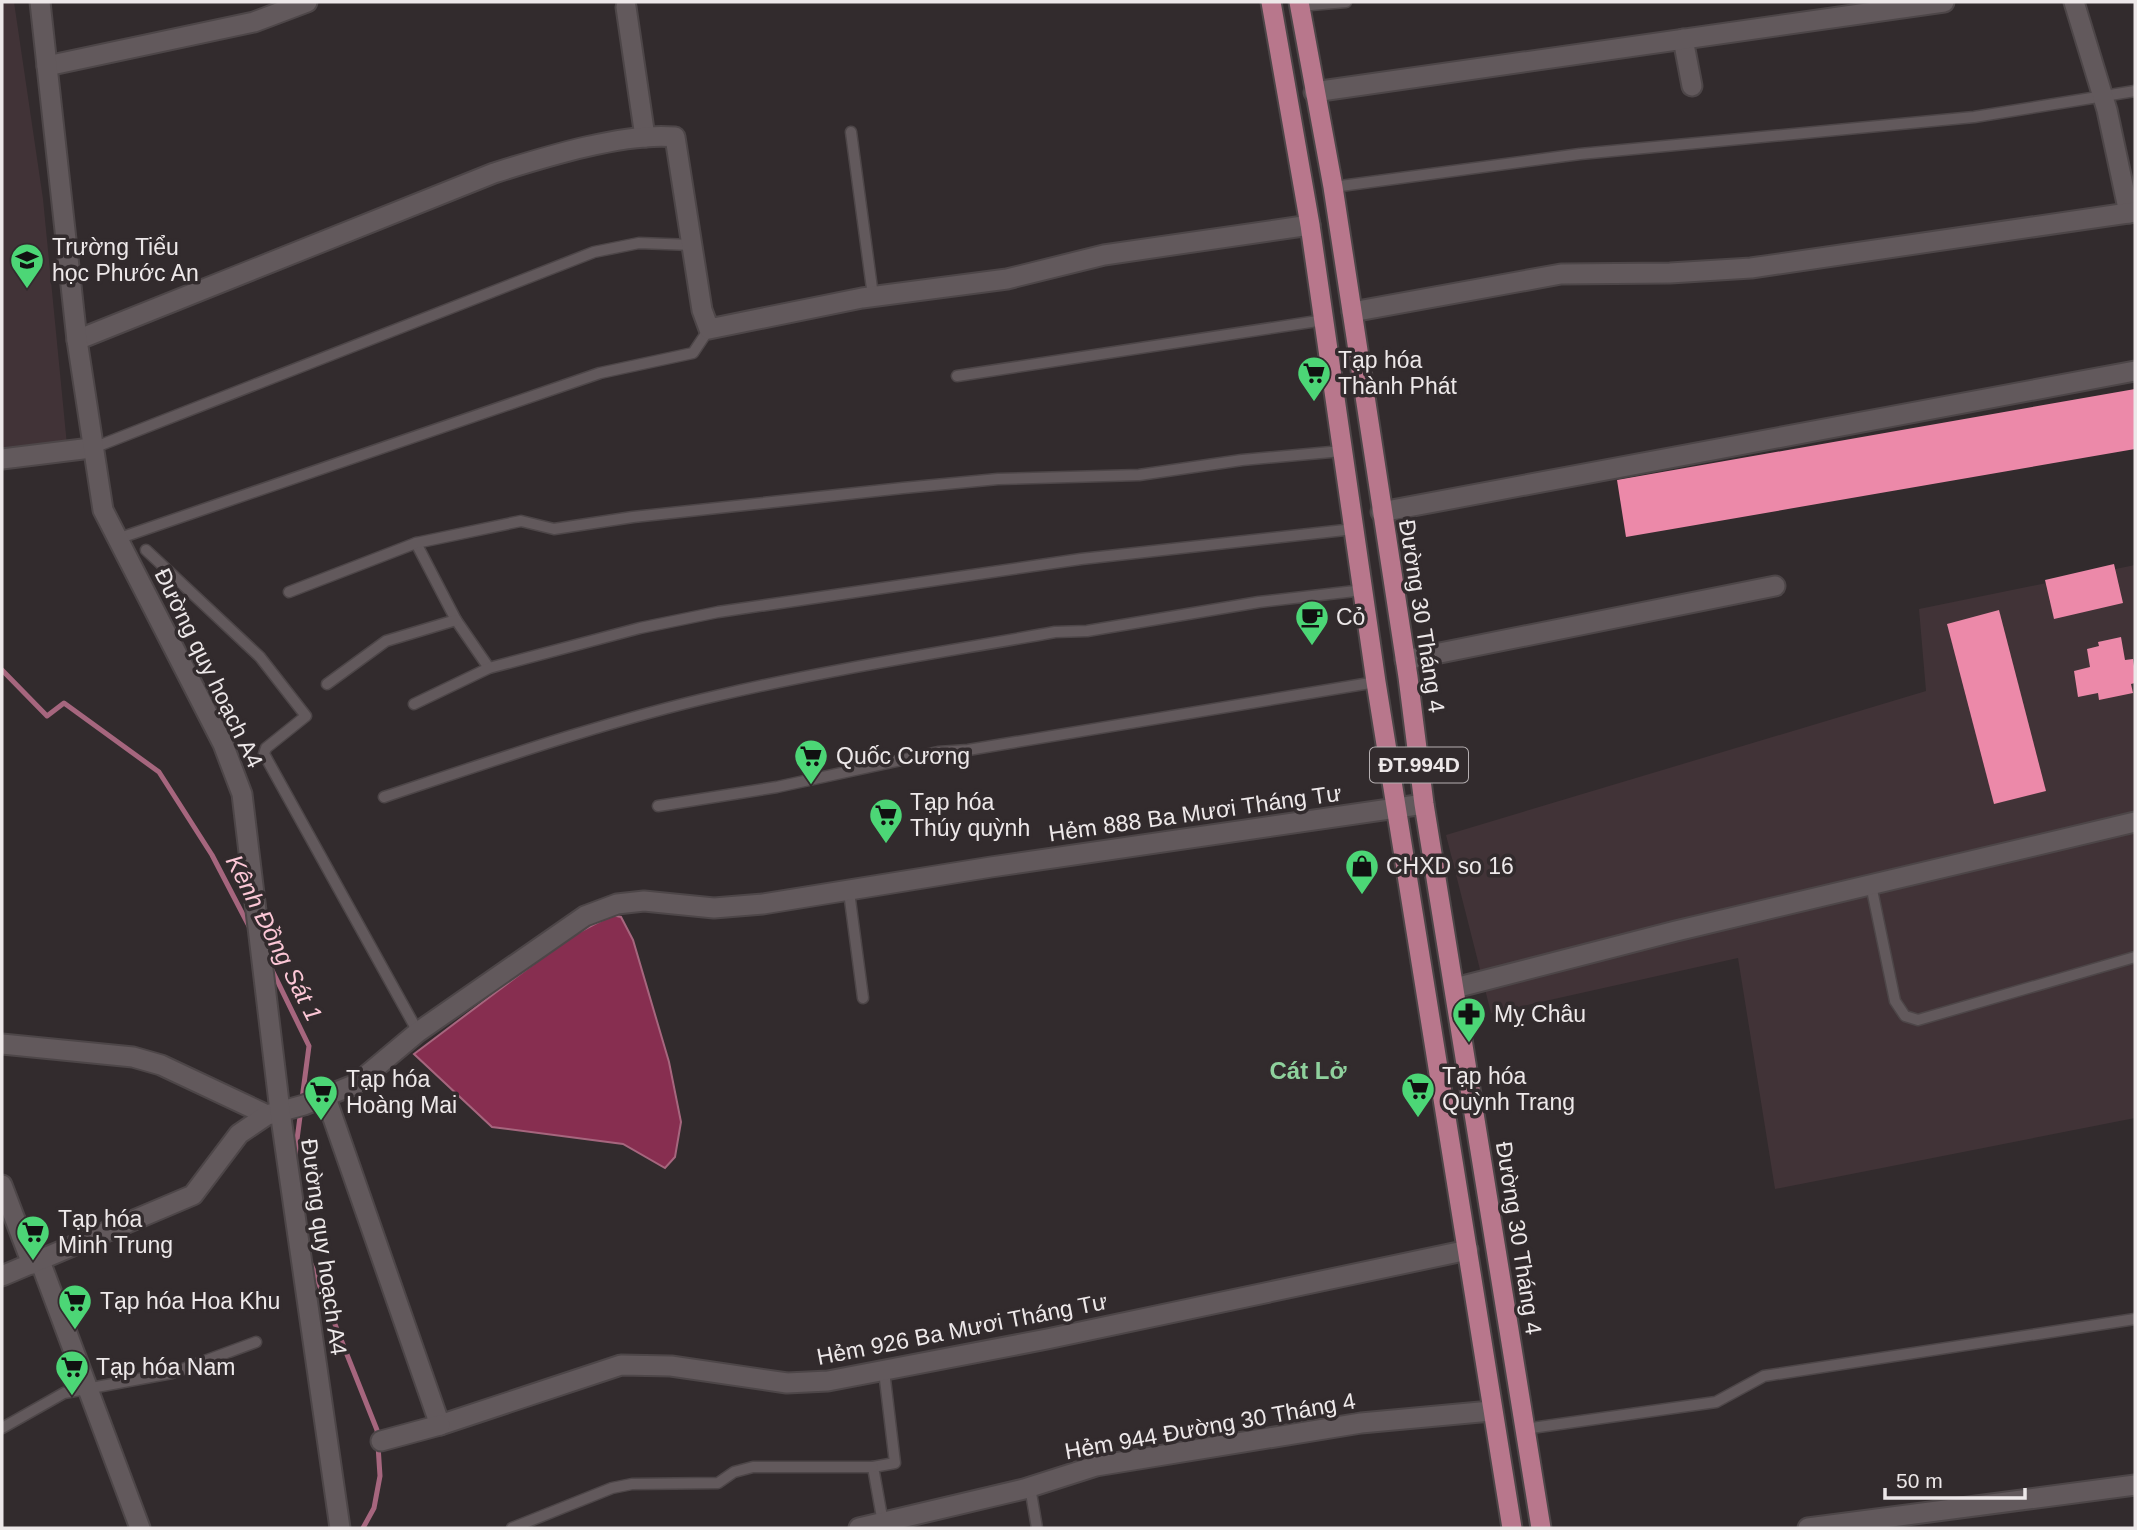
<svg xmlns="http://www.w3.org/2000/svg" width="2137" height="1530" font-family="Arial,sans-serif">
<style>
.built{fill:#413337}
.water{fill:#872e50;stroke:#a6667e;stroke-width:2}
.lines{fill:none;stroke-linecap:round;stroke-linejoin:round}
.stream{stroke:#a6667e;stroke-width:5}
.building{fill:#ec89a9}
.service-casing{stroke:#4d4648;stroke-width:13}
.minor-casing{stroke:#4d4648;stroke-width:23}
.tertiary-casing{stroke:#4d4648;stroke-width:23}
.primary-casing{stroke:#4d4648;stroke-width:23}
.service{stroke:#62595c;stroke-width:10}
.minor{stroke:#62595c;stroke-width:19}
.tertiary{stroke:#62595c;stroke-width:19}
.primary{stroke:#b8778c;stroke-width:19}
.labels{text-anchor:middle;stroke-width:7;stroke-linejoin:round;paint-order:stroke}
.shield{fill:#322b2d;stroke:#b5afb1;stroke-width:2}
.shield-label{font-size:21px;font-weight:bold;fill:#ede8e9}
.poi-label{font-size:23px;fill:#ede8e9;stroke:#322b2d;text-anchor:start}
.street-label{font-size:23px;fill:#ede8e9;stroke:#322b2d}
.water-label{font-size:24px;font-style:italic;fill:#fcc7d6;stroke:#322b2d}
.neighbourhood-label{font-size:24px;font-weight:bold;fill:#8fd19d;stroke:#322b2d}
</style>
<rect width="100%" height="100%" fill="#322b2d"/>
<g class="built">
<polygon points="2,2 14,2 43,199 67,445 2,452"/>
<polygon points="2135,565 2135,1118 1775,1189 1738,958 1491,1013 1446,835 1926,691 1919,609"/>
</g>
<polygon class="water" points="612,915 621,917 633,940 669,1062 681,1122 675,1157 665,1168 623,1144 492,1127 414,1054 568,938"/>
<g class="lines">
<g class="stream">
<polyline points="2,670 47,716 64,703 159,772 212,855 250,928"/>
<polyline points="271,968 309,1046 302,1099"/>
<polyline points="295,1155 301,1109"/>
<polyline points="311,1264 377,1430 380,1476 374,1508 363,1528"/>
</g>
</g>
<g class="building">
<polygon points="2135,389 2135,449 1626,537 1617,480"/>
<polygon points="2114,564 2123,603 2054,619 2045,580"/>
<polygon points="1999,610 2046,791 1994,804 1947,624"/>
<polygon points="2121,637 2125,660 2133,659 2135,673 2135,683 2131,684 2133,693 2099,700 2098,693 2078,697 2074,671 2090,667 2087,649 2099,646 2098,642"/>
</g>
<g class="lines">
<g class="service-casing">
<g id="service">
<polyline points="1299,6 1346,2"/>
<polyline points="851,132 873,296"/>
<polyline points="1333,187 1580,154 1974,117 2135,91"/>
<polyline points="957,376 1324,320"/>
<polyline points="93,448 594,252 639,243 692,245"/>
<polyline points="117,539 600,373 693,353 709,329"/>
<polyline points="416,543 456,620 489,668"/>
<polyline points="146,550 260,657 306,716 266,748 264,754 418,1032"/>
<polyline points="289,592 416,543 521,521 554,529 633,517 903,488 998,479 1139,475 1242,460 1342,451"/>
<polyline points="327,684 386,641 456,620"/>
<polyline points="414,704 489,668 640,628 718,612 1081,559 1354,529"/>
<path d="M384,797c111,-37 223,-76 336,-102 111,-26 224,-43 335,-63l32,-1 172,-29 105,-12"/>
<polyline points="658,806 777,787 938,752 968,750 1376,682"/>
<polyline points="1871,885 1895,1001 1905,1016 1918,1020 2135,957"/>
<polyline points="849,892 863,998"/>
<polyline points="2,1428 64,1393 172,1373 256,1342"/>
<polyline points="1524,1429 1716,1402 1764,1376 2135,1319"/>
<polyline points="1030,1487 1037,1528"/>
<polyline points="883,1523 873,1467 895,1463 884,1371"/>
<polyline points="512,1528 612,1488 632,1484 718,1483 734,1472 753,1467 873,1467"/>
</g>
</g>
<g class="minor-casing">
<g id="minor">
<polyline points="2074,2 2107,110 2129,213"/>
<polyline points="626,7 645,137"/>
<polyline points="1683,39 1692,86"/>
<polyline points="47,66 254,22 307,2"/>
<polyline points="1314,92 1944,2"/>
<polyline points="1352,312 1561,274 1670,273 1751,268 2135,212"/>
<path d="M77,340l417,-167c48,-15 130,-41 181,-36l27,173 7,19 153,-31 145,-19 97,-24 206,-30"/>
<polyline points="2,459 91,448"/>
<polyline points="1381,512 2135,371"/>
<polyline points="1405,660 1775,586"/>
<polyline points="1455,988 1676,931 2135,822"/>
<polyline points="2,1044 133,1057 161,1065 267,1115"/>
<polyline points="325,1095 440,1425 621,1365 671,1366 787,1383 828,1381 1047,1339 1468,1250"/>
<polyline points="2,1185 32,1264"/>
<polyline points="40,1261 140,1528"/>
<polyline points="2,1276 193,1195 239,1134 267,1115 304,1105 356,1084 418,1032 585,916 617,904 644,901 714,908 763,904 991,867 1424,804"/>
<polyline points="381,1441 440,1425"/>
<polyline points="859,1528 1024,1489 1096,1466 1361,1423 1491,1411"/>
<polyline points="1808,1528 2135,1485"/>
</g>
</g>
<g class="tertiary-casing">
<polyline id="tertiary" points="40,2 77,340 103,510 223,744 242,794 280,1111 340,1528"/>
</g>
<g class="primary-casing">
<g id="primary">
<polyline points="1271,2 1310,225 1376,682 1512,1528"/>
<polyline points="1299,2 1333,187 1408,677 1424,804 1541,1528"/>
</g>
</g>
<use href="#service" class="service"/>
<use href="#minor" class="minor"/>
<use href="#tertiary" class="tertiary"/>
<use href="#primary" class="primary"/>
</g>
<defs>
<g id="school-pin" transform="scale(1.75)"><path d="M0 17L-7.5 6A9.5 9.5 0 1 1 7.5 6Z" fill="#4cd676" stroke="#322b2d"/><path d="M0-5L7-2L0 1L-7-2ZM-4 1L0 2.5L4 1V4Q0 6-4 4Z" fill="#111"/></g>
<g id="supermarket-pin" transform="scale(1.75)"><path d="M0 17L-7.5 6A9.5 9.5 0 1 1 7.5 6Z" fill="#4cd676" stroke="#322b2d"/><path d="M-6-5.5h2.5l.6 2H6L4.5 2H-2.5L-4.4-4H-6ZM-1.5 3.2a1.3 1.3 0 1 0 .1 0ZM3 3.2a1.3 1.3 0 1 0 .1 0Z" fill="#111"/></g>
<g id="cafe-pin" transform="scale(1.75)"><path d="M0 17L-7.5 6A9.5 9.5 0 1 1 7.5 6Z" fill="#4cd676" stroke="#322b2d"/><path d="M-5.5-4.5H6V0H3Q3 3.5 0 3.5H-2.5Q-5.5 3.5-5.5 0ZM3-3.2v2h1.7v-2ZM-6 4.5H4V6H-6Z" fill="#111"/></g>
<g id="shop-pin" transform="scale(1.75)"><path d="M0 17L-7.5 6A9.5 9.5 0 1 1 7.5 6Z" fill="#4cd676" stroke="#322b2d"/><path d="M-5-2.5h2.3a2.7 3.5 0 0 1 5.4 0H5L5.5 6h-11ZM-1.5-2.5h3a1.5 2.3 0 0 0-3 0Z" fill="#111"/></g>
<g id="pharmacy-pin" transform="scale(1.75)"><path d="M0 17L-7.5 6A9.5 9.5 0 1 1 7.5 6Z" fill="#4cd676" stroke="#322b2d"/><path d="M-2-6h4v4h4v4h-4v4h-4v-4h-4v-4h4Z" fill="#111"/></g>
</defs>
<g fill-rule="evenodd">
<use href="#school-pin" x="27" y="260"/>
<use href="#supermarket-pin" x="1314" y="373"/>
<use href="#cafe-pin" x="1312" y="617"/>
<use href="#supermarket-pin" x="811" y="756"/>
<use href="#supermarket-pin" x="886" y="815"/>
<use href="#shop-pin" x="1362" y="866"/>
<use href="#pharmacy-pin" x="1469" y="1014"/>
<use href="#supermarket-pin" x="1418" y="1089"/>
<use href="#supermarket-pin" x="321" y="1092"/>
<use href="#supermarket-pin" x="33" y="1232"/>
<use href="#supermarket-pin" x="75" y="1301"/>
<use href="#supermarket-pin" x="72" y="1367"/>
</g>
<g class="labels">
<rect class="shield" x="1370" y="747.5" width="98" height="35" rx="5"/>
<g class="shield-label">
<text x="1419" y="772">ĐT.994D</text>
</g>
<g class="poi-label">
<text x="52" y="255">Trường Tiểu<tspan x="52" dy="26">học Phước An</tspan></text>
<text x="1338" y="368">Tạp hóa<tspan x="1338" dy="26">Thành Phát</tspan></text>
<text x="1336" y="625">Cỏ</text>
<text x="836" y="764">Quốc Cương</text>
<text x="910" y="810">Tạp hóa<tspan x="910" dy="26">Thúy quỳnh</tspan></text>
<text x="1386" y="874">CHXD so 16</text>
<text x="1494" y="1022">Mỵ Châu</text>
<text x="1442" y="1084">Tạp hóa<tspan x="1442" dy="26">Quỳnh Trang</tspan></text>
<text x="346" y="1087">Tạp hóa<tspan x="346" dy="26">Hoàng Mai</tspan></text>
<text x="58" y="1227">Tạp hóa<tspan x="58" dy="26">Minh Trung</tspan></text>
<text x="100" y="1309">Tạp hóa Hoa Khu</text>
<text x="96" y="1375">Tạp hóa Nam</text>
</g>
<g class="street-label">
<text transform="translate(1422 616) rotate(81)" y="8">Đường 30 Tháng 4</text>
<text transform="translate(209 668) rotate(64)" y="8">Đường quy hoạch A4</text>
<text transform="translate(1195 813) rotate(-8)" y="8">Hẻm 888 Ba Mươi Tháng Tư</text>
<text transform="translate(1519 1238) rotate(81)" y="8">Đường 30 Tháng 4</text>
<text transform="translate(324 1247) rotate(82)" y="8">Đường quy hoạch A4</text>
<text transform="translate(962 1329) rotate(-11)" y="8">Hẻm 926 Ba Mươi Tháng Tư</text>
<text transform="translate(1210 1426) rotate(-10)" y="8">Hẻm 944 Đường 30 Tháng 4</text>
</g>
<g class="water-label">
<text transform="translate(274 938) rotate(63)" y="8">Kênh Đồng Sát 1</text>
</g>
<g class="neighbourhood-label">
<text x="1308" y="1079">Cát Lở</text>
</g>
</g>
<rect width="2137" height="1530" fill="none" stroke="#ede8e9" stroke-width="7"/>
<path d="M1885 1488v10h140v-10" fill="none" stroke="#ede8e9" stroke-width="3.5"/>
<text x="1896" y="1488" font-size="21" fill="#ede8e9" stroke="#322b2d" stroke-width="5" paint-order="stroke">50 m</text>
</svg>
